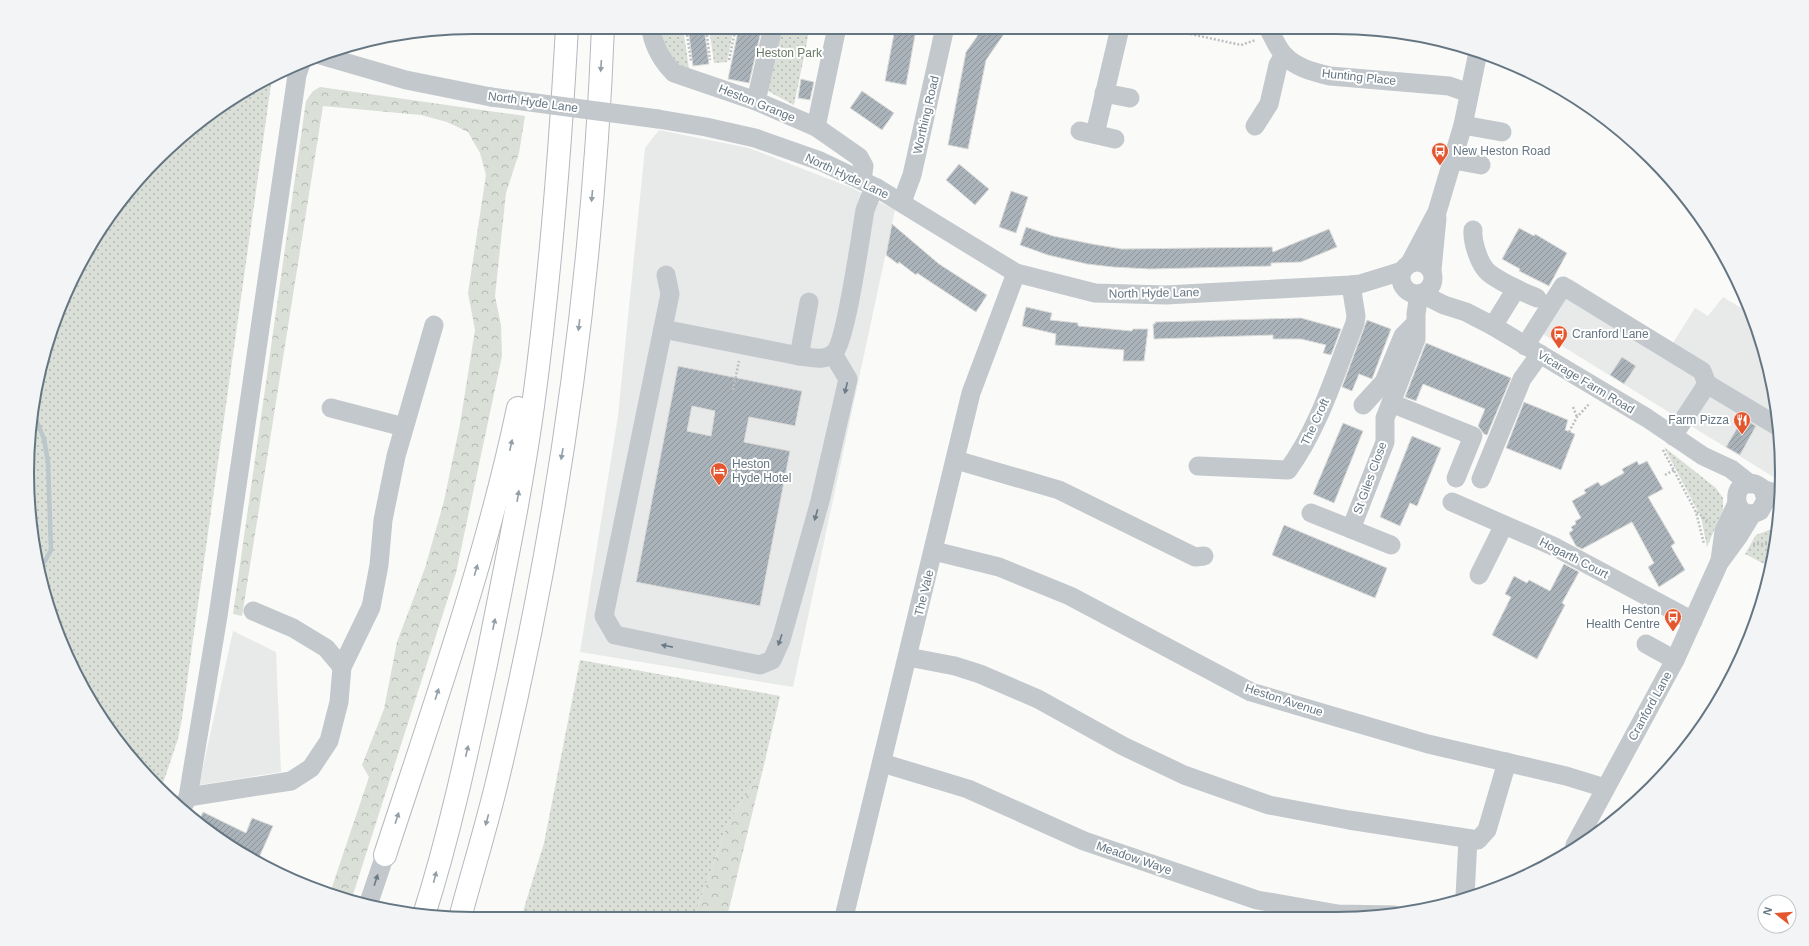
<svg xmlns="http://www.w3.org/2000/svg" width="1809" height="946" font-family="Helvetica,sans-serif">
<style>
.built{fill:#e8e9e9}
.grass{fill:url(#grass-dots)}
.forest{fill:url(#forest-crowns)}
.lines{fill:none;stroke-linecap:round;stroke-linejoin:round}
.stream{stroke:#bbc7cb;stroke-width:4.5}
.building{fill:url(#building-hatch);stroke:#dcdcda;fill-rule:evenodd}
.highway-casing{stroke:#b4b9bd;stroke-width:24}
.path{stroke:#bbbfc2;stroke-width:2.5;stroke-dasharray:2 2;stroke-linecap:butt}
.minor{stroke:#c3c8cc;stroke-width:19}
.highway{stroke:#fff;stroke-width:22}
.minor-bridge{stroke:#c3c8cc;stroke-width:19}
.oneway{fill:#939fa8}
.oneway2{fill:#6a7a87}
.labels{text-anchor:middle;stroke-width:4;stroke-linejoin:round;paint-order:stroke}
.park-label{font-size:12px;fill:#687a64;stroke:#fff}
.street-label{font-size:12px;fill:#657683;stroke:#fff}
.poi-label{font-size:12px;fill:#657683;stroke:#fff;text-anchor:start}
.rim{fill:none;stroke:#657683;stroke-width:2}
</style>
<defs>
<pattern id="grass-dots" width="8" height="8" patternUnits="userSpaceOnUse"><rect width="8" height="8" fill="#dadfd7"/><path d="M2 2h.1M6 6h.1" fill="none" stroke="#b4b9b4" stroke-width="1.8" stroke-linecap="round"/></pattern>
<pattern id="forest-crowns" width="20" height="18" patternUnits="userSpaceOnUse"><rect width="20" height="18" fill="#dadfd7"/><path d="M2 6a3 3 0 1 1 6 0M12 15a3 3 0 1 1 6 0" fill="none" stroke="#b4b9b4"/></pattern>
<pattern id="building-hatch" width="6" height="6" patternUnits="userSpaceOnUse"><rect width="6" height="6" fill="#aab3b9"/><path d="M-1 1l2-2M0 6l6-6M5 7l2-2" fill="none" stroke="#8e969c"/></pattern>
</defs>
<rect width="100%" height="100%" fill="#fafaf8"/>
<g class="built">
<polygon points="659,130 749,148 852,188 895,210 793,687 580,652 618,416 645,148"/>
<polygon points="1571,279 1673,343 1695,308 1708,316 1723,297 1751,314 1758,330 1778,415 1780,481 1538,331"/>
<polygon points="233,631 276,652 281,772 199,785"/>
</g>
<g class="grass">
<polygon points="655,27 683,27 689,69 673,62"/>
<polygon points="709,27 734,27 727,62 714,63"/>
<polygon points="779,27 810,27 794,105 766,90"/>
<polygon points="272,77 182,718 178,739 161,789 138,767 102,721 61,644 42,588 28,502 28,444 42,358 61,302 102,225 138,179 201,119 250,87"/>
<polygon points="1664,447 1716,488 1723,498 1723,510 1707,547 1701,517"/>
<polygon points="1769,530 1776,532 1770,567 1745,554 1756,535"/>
<polygon points="580,660 780,696 763,769 728,823 694,917 521,918 544,843"/>
</g>
<g class="forest">
<polygon points="320,87 525,116 519,153 506,193 495,296 501,325 502,356 456,573 351,901 276,873 261,864 262,861 331,890 369,777 362,765 384,709 397,642 425,568 444,501 460,424 475,330 468,293 486,175 480,153 468,132 447,122 421,115 323,106 242,616 233,614 306,101 313,91"/>
<polygon points="763,769 727,917 694,917 728,823"/>
</g>
<g class="lines">
<polyline class="stream" points="33,412 44,439 48,462 51,550 45,561 39,567"/>
</g>
<g class="building">
<polygon points="688,27 704,27 709,64 693,66"/>
<polygon points="739,27 762,27 749,83 728,79"/>
<polygon points="893,27 914,27 915,35 906,85 885,81 894,34"/>
<polygon points="983,28 1008,28 986,60 968,149 948,145 966,52"/>
<polygon points="801,79 814,82 810,100 798,98"/>
<polygon points="862,91 894,113 882,130 850,108"/>
<polygon points="959,164 989,189 975,205 946,180"/>
<polygon points="1011,191 1028,197 1016,233 999,227"/>
<polygon points="892,224 939,264 987,295 976,312 917,273 916,275 899,262 898,264 886,255"/>
<polygon points="1026,227 1053,236 1092,244 1122,249 1272,247 1273,252 1329,229 1337,247 1301,262 1271,263 1271,266 1150,269 1113,267 1087,264 1048,255 1020,245"/>
<polygon points="1519,228 1534,236 1535,234 1567,253 1549,286 1519,271 1520,269 1502,259"/>
<polygon points="1026,307 1052,313 1050,320 1078,323 1078,326 1132,331 1133,329 1148,329 1144,361 1123,361 1124,350 1055,345 1056,334 1022,326"/>
<polygon points="1301,318 1341,329 1331,355 1323,353 1326,345 1301,339 1273,339 1273,335 1154,339 1153,324 1155,324 1155,322"/>
<polygon points="1367,320 1391,329 1372,379 1359,374 1352,391 1342,387"/>
<polygon points="1426,343 1511,378 1487,435 1484,434 1478,426 1485,409 1423,384 1416,401 1405,397"/>
<polygon points="1622,357 1636,366 1624,384 1610,375"/>
<path d="M678,366l124,25 -7,35 -46,-9 -5,25 46,9 -30,155 -124,-24zM692,406l23,5 -4,25 -24,-5z"/>
<polygon points="1524,402 1568,420 1565,430 1575,434 1561,470 1506,448"/>
<polygon points="1743,418 1756,426 1740,455 1726,447"/>
<polygon points="1343,423 1363,431 1334,503 1313,494"/>
<polygon points="1412,436 1441,448 1417,506 1410,503 1400,526 1380,517"/>
<polygon points="1637,461 1639,465 1647,461 1663,489 1648,497 1675,543 1671,546 1685,570 1659,587 1648,567 1654,563 1632,522 1582,549 1576,546 1569,533 1573,530 1571,527 1576,524 1575,521 1581,518 1572,501 1586,493 1584,490 1598,482 1601,486 1624,473 1622,469"/>
<polygon points="1284,525 1387,568 1375,598 1272,555"/>
<polygon points="1564,564 1579,572 1562,603 1565,605 1537,659 1492,635 1511,597 1505,594 1514,576 1527,583 1529,580 1550,591"/>
<polygon points="203,812 246,833 252,818 273,826 257,862 202,827 198,823"/>
</g>
<g class="lines">
<g class="highway-casing">
<g id="highway">
<path d="M385,855c48,-147 101,-295 133,-447"/>
<path d="M424,915c26,-82 44,-167 62,-251 17,-85 35,-171 47,-258 17,-126 27,-252 34,-379"/>
<path d="M460,918c12,-45 26,-90 37,-136 60,-247 96,-501 106,-755"/>
</g>
</g>
<g class="path">
<polyline points="686,27 691,61"/>
<polyline points="706,27 710,60"/>
<polyline points="1163,28 1241,45 1256,40"/>
<polyline points="729,60 736,27"/>
<polyline points="733,390 739,361"/>
<polyline points="1573,407 1577,417"/>
<polyline points="1569,432 1577,417 1590,403"/>
<polyline points="1663,450 1696,512 1704,544"/>
<polyline points="1665,475 1674,470"/>
<polyline points="1697,512 1710,523"/>
<polyline points="1753,544 1774,544"/>
</g>
<g class="minor">
<path d="M651,27c1,17 11,34 23,46l82,28 60,26 43,30 5,9 -2,14"/>
<path d="M1268,28c5,8 9,20 16,27 12,13 30,17 46,21l119,10 20,7"/>
<polyline points="320,55 406,80 491,97"/>
<polyline points="1104,93 1130,98"/>
<polyline points="756,101 773,27"/>
<polyline points="658,119 706,127 755,138 820,161 877,188 1016,273 1095,293 1166,295 1351,285 1360,284 1402,271"/>
<polyline points="1463,125 1502,132"/>
<polyline points="1255,126 1269,104 1278,65 1284,55"/>
<polyline points="816,127 837,27"/>
<polyline points="1080,131 1115,139"/>
<polyline points="1095,134 1120,28"/>
<polyline points="1454,160 1481,165"/>
<polyline points="902,202 912,175 945,27"/>
<path d="M1473,230c-1,11 6,35 16,43 14,11 32,18 48,25"/>
<circle cx="1417" cy="278" r="16"/>
<polyline points="1410,263 1437,212 1463,125 1478,52"/>
<polyline points="1432,270 1437,218"/>
<polyline points="666,275 670,294 604,616 615,635 760,665 772,660 781,640 820,501 848,379 833,354"/>
<polyline points="1422,294 1444,305 1466,312 1493,326 1647,418 1703,456 1731,469 1750,484"/>
<polyline points="1493,326 1516,289"/>
<path d="M663,329l136,27c11,1 25,6 35,-3 12,-11 27,-120 31,-143l6,-15 6,-7"/>
<polyline points="1525,346 1563,286 1702,371 1707,384 1673,436"/>
<polyline points="799,356 809,302"/>
<polyline points="1707,384 1779,427"/>
<polyline points="1391,403 1473,436 1456,478"/>
<polyline points="1363,405 1384,382 1403,336 1413,326"/>
<polyline points="331,408 404,427"/>
<polyline points="956,460 1059,490 1195,557 1204,556"/>
<path d="M1198,466l90,4c32,-44 47,-97 67,-147l1,-7 -5,-31"/>
<polyline points="1481,479 1522,379 1540,354"/>
<path d="M1763,489l3,11 -6,11c-28,15 -32,-34 -5,-27 3,1 5,3 8,5 5,3 12,3 18,6"/>
<polyline points="1452,502 1555,547 1693,621"/>
<polyline points="1311,513 1391,545"/>
<polyline points="1351,529 1385,442 1385,418 1416,339 1416,314 1419,294"/>
<polyline points="934,551 999,567 1070,596 1251,692 1428,744 1566,776 1605,788"/>
<polyline points="1720,560 1724,531 1737,503"/>
<polyline points="1479,575 1504,525"/>
<polyline points="253,611 293,628 326,648 342,667"/>
<polyline points="1646,644 1675,660"/>
<polyline points="908,657 955,666 980,674 1038,699 1123,746 1184,775 1269,805 1349,820 1478,840 1487,830 1507,762"/>
<polyline points="882,763 968,789 1084,841 1257,900 1338,914 1395,915"/>
<polyline points="188,797 291,781 311,768 329,741 339,702 342,667 371,607 379,565 383,520 396,456 434,325"/>
<polyline points="182,808 188,797 218,616 297,75 301,63"/>
<polyline points="1575,845 1675,660 1719,563 1738,537 1752,514"/>
<polyline points="1465,896 1468,839"/>
<polyline points="368,905 385,855"/>
<polyline points="844,917 971,393 1016,273"/>
</g>
<use href="#highway" class="highway"/>
<polyline class="minor-bridge" points="491,97 658,119"/>
</g>
<defs><path id="oneway-solid" d="M-6-.8H1V-3.2L6.5 0L1 3.2V.8H-6Z"/></defs>
<g class="oneway">
<use href="#oneway-solid" transform="translate(601 66) rotate(94)"/>
<use href="#oneway-solid" transform="translate(592 196) rotate(95)"/>
<use href="#oneway-solid" transform="translate(579 325) rotate(97)"/>
<use href="#oneway-solid" transform="translate(511 445) rotate(-78)"/>
<use href="#oneway-solid" transform="translate(562 454) rotate(100)"/>
<use href="#oneway-solid" transform="translate(518 496) rotate(-81)"/>
<use href="#oneway-solid" transform="translate(476 570) rotate(-74)"/>
<use href="#oneway-solid" transform="translate(494 624) rotate(-78)"/>
<use href="#oneway-solid" transform="translate(437 694) rotate(-72)"/>
<use href="#oneway-solid" transform="translate(467 751) rotate(-77)"/>
<use href="#oneway-solid" transform="translate(397 818) rotate(-72)"/>
<use href="#oneway-solid" transform="translate(487 820) rotate(105)"/>
<use href="#oneway-solid" transform="translate(435 877) rotate(-76)"/>
</g>
<g class="oneway2">
<use href="#oneway-solid" transform="translate(846 388) rotate(103)"/>
<use href="#oneway-solid" transform="translate(816 515) rotate(106)"/>
<use href="#oneway-solid" transform="translate(780 640) rotate(109)"/>
<use href="#oneway-solid" transform="translate(667 646) rotate(-169)"/>
<use href="#oneway-solid" transform="translate(376 880) rotate(-72)"/>
</g>
<defs>
<g id="bus-pin" transform="scale(0.9)"><path d="M0 17L-7.5 6A9.5 9.5 0 1 1 7.5 6Z" fill="#e4572e" stroke="#fff"/><path d="M-5-6H5V4H4V6H2V4H-2V6H-4V4H-5ZM-3.5-4V0h7V-4ZM-3.5 1.2v1.5H-2V1.2ZM2 1.2v1.5H3.5V1.2Z" fill="#fff"/></g>
<g id="restaurant-pin" transform="scale(0.9)"><path d="M0 17L-7.5 6A9.5 9.5 0 1 1 7.5 6Z" fill="#e4572e" stroke="#fff"/><path d="M-5-6h1v4h1v-4h1v4h1v-4h1v5L-1.5 .5V6h-2V.5L-5-1ZM5-6V6H3V1.5H1.5Q1.5-4 5-6Z" fill="#fff"/></g>
<g id="hotel-pin" transform="scale(0.9)"><path d="M0 17L-7.5 6A9.5 9.5 0 1 1 7.5 6Z" fill="#e4572e" stroke="#fff"/><path d="M-6-4.5h1.5V1H6V5H4.5V3h-9V5H-6ZM-4 0a1.8 1.8 0 1 1 3.6 0ZM.5 0V-2.5h3Q6-2.5 6 0Z" fill="#fff"/></g>
</defs>
<g fill-rule="evenodd">
<use href="#bus-pin" x="1440" y="151"/>
<use href="#bus-pin" x="1559" y="334"/>
<use href="#restaurant-pin" x="1742" y="420"/>
<use href="#hotel-pin" x="719" y="471"/>
<use href="#bus-pin" x="1673" y="617"/>
</g>
<g class="labels">
<g class="park-label">
<text x="789" y="57">Heston Park</text>
</g>
<g class="street-label">
<text transform="translate(1359 77) rotate(6)" y="4">Hunting Place</text>
<text transform="translate(533 102) rotate(8)" y="4">North Hyde Lane</text>
<text transform="translate(757 103) rotate(22)" y="4">Heston Grange</text>
<text transform="translate(926 115) rotate(-77)" y="4">Worthing Road</text>
<text transform="translate(847 176) rotate(25)" y="4">North Hyde Lane</text>
<text transform="translate(1154 293) rotate(-1)" y="4">North Hyde Lane</text>
<text transform="translate(1586 382) rotate(31)" y="4">Vicarage Farm Road</text>
<text transform="translate(1315 422) rotate(-65)" y="4">The Croft</text>
<text transform="translate(1370 478) rotate(-70)" y="4">St Giles Close</text>
<text transform="translate(1574 558) rotate(27)" y="4">Hogarth Court</text>
<text transform="translate(924 593) rotate(-76)" y="4">The Vale</text>
<text transform="translate(1284 700) rotate(18)" y="4">Heston Avenue</text>
<text transform="translate(1650 706) rotate(-61)" y="4">Cranford Lane</text>
<text transform="translate(1134 858) rotate(19)" y="4">Meadow Waye</text>
</g>
<g class="poi-label">
<text x="1453" y="155">New Heston Road</text>
<text x="1572" y="338">Cranford Lane</text>
<text x="1729" y="424" text-anchor="end">Farm Pizza</text>
<text x="732" y="468">Heston<tspan x="732" dy="14">Hyde Hotel</tspan></text>
<text x="1660" y="614" text-anchor="end">Heston<tspan x="1660" dy="14">Health Centre</tspan></text>
</g>
</g>
<path d="M0 0H1809V946H0ZM473 34H1336A439 439 0 0 1 1775 473V473A439 439 0 0 1 1336 912H473A439 439 0 0 1 34 473V473A439 439 0 0 1 473 34Z" fill="#f3f4f5" fill-rule="evenodd"/>
<path class="rim" d="M473 34H1336A439 439 0 0 1 1775 473V473A439 439 0 0 1 1336 912H473A439 439 0 0 1 34 473V473A439 439 0 0 1 473 34Z"/>
<g transform="translate(1777 914) rotate(287)"><circle r="19" fill="#ffffff" stroke="#c1c8cd"/>
<path d="M0-3L7 15L0 10L-7 15Z" fill="#e4572e"/>
<text y="-6" font-size="11" font-weight="bold" text-anchor="middle" fill="#657683">N</text>
</g>
</svg>
